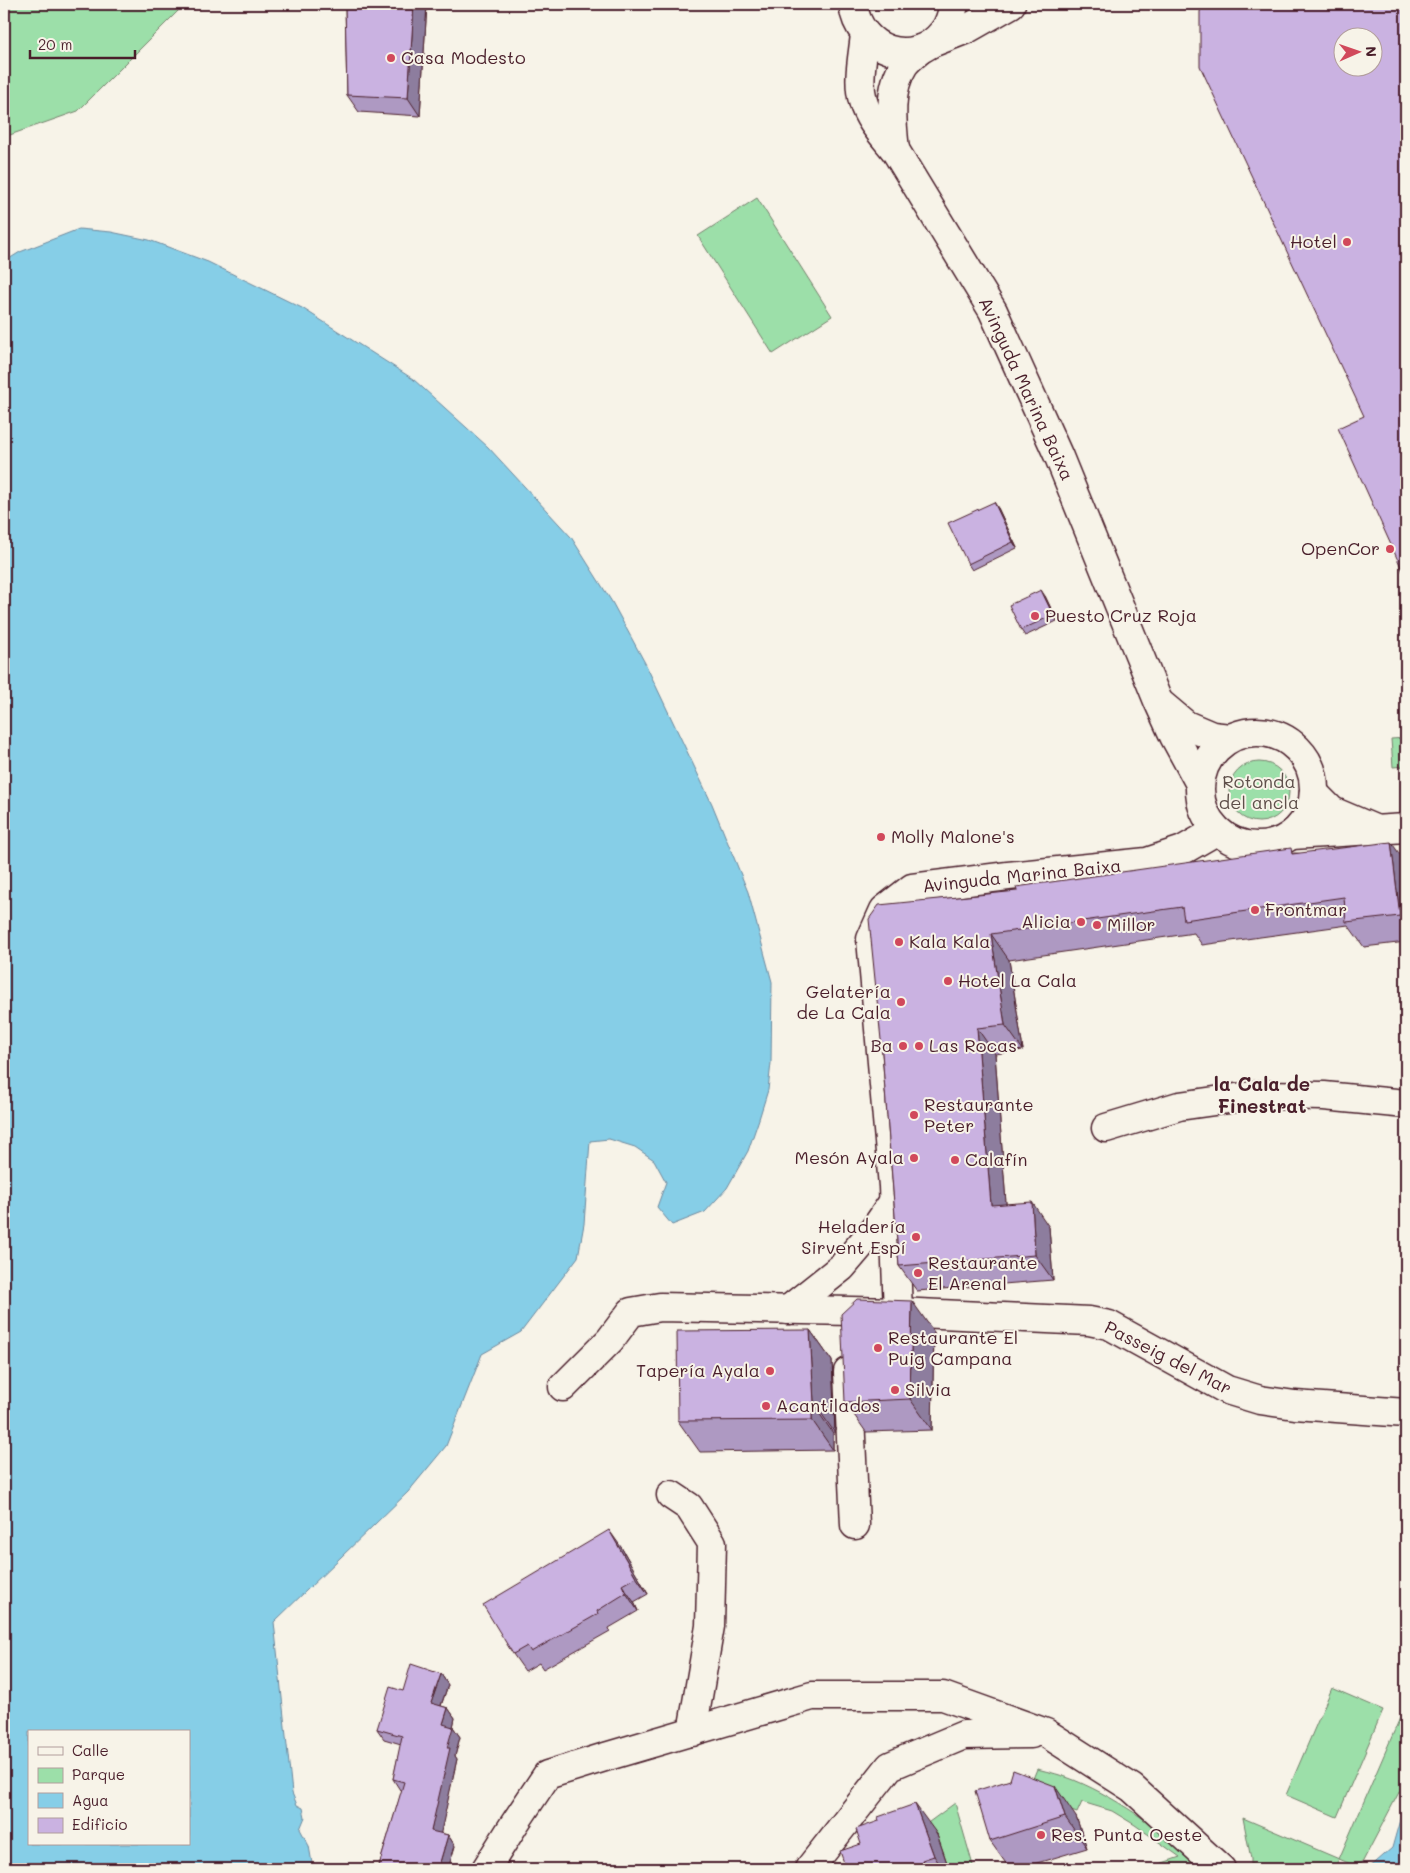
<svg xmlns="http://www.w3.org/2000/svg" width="1410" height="1873" font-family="Mali,sans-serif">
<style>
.green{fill:#9cdfa9;stroke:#737f6a}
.water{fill:#86cee7;stroke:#6e889c;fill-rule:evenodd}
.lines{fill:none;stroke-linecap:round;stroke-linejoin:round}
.pedestrian-casing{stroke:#4a1f2b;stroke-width:31}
.minor-casing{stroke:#4a1f2b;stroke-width:31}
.pedestrian{stroke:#f7f3e8;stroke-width:28}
.minor{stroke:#f7f3e8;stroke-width:28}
.wall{fill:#ae99c2;stroke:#4a1f2b}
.shaded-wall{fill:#8d7d9e;stroke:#4a1f2b}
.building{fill:#cab2e1;stroke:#4a1f2b;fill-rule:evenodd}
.poi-dot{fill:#d1495b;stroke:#f7f3e8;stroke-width:2}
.labels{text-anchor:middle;stroke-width:4;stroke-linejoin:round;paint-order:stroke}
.poi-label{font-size:18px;fill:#4a1f2b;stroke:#f7f3e8;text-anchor:start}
.street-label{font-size:18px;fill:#4a1f2b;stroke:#f7f3e8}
.park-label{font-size:18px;fill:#5e4f4a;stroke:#f7f3e8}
.neighbourhood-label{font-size:19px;font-weight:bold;fill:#4a1f2b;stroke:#f7f3e8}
</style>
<rect width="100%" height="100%" fill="#f7f3e8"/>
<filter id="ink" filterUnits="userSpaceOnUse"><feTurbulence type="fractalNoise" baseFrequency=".02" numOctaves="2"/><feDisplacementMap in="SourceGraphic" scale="10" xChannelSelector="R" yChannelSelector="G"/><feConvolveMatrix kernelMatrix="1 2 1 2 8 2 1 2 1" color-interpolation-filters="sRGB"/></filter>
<g filter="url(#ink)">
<g class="green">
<polygon points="4,4 185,4 78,111 4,137"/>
<polygon points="757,198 832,316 773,354 698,236"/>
<polygon points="1406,738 1406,766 1393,767 1391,739"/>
<circle cx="1259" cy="792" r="30"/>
<polygon points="1332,1688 1383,1710 1337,1817 1286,1795"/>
<polygon points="1406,1704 1406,1779 1362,1863 1353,1865 1339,1859 1334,1869 1251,1869 1251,1859 1243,1818 1339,1859"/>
<path d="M1037,1769c12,3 25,6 37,11 49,20 93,55 133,89h-62l35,-12 -45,-32 -23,-14 -30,-9 -5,11 -44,-16 -3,-11z"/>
<polygon points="955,1803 974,1869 949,1869 925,1825"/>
</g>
<g class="water">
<path d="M79,229l32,3 38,8 59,22 94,46 111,71 75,68 83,90 41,65 33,61 67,141 36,88 24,90 -1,81 -3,27 -9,29 -11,32 -21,37 -22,24 -33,13 -15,-18 9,-25 -12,-22 -19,-13 -26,-8 -19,2 -6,83 -6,33 -57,75 -39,22 -36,92 -38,46 -134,130 18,171 5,12 6,3 2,9 -5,12 9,17 4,23h-309v-1607l16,-10zM29,1732h160v112h-160z"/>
<polygon points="1405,1802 1406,1869 1368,1869 1392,1848"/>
</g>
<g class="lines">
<g class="pedestrian-casing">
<polyline id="pedestrian" points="788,1310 842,1267 876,1227 893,1202"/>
</g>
<g class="minor-casing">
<g id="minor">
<path d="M853,4c5,46 60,66 90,28 7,-8 9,-18 11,-28"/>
<path d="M865,34c-2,22 -8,46 -2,67 5,19 20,34 32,49l98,161 66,146 99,244 16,35 25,46"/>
<polyline points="934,42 967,29 1011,4"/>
<path d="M895,150c-3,-26 -7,-61 9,-85 4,-6 11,-11 17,-16"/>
<polyline points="1161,704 1186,725 1212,736 1230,738"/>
<circle cx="1257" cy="789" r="57"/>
<polyline points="1314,793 1332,811 1372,828"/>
<polyline points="1292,835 1406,828"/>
<polyline points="1106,1128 1179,1106 1257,1095 1324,1096 1406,1104"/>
<polyline points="898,1312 893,1186 871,939 884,910 912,888 1008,876 1147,862 1183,850 1216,831"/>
<polyline points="848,1372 855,1525"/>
<polyline points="563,1387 610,1340 631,1312 660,1307 898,1312 1089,1321 1109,1325 1227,1390 1260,1400 1295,1405 1406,1413"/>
<polyline points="671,1495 689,1507 712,1543 710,1626 692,1732"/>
<polyline points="486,1869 513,1826 547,1775 605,1757 812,1696 943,1696 1046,1733 1132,1788 1221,1869"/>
<polyline points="809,1869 890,1766 964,1735 1031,1734"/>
</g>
</g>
<use href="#pedestrian" class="pedestrian"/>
<use href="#minor" class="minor"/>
</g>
<g class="wall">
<polygon points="345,4 427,4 420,116 359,112 347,95"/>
<polygon points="998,508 1017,548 972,570 968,564"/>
<polygon points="1045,596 1057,621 1025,636 1021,630"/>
<polygon points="1295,853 1406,863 1406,942 1364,947 1348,925 1202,945 1194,933 1009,960 1023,1050 995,1054 1006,1204 1049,1227 1053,1280 917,1291 899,1266 881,1040 1017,891"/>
<polygon points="810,1330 832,1361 835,1433 833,1433 833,1450 700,1452 678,1421"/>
<polygon points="934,1332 932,1430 866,1432 845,1402"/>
<polygon points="621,1547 648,1594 634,1602 638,1611 609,1628 610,1631 543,1669 539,1663 525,1671 513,1654"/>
<polygon points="441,1674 448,1685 441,1706 448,1708 455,1718 453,1727 460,1737 455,1756 457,1759 440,1833 448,1835 455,1846 448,1869 378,1869 402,1790 400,1790 393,1779 401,1744 384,1739 377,1729 403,1691"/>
<polygon points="1010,1780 1076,1817 1087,1848 1017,1869 1010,1869 990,1841"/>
<polygon points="937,1834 949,1869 846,1869"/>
</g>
<g class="shaded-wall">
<polygon points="414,4 427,4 420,116 408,98"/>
<polygon points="994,502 998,508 1017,548 1013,542"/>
<polygon points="1041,590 1045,596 1057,621 1053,615"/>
<polygon points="1391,842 1406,863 1406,925 1400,916"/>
<polygon points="991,934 1009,960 1023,1050 1005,1025"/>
<polygon points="977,1028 995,1054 1008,1230 991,1205"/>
<polygon points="1032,1202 1049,1227 1053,1280 1035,1255"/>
<polygon points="912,1301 934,1332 932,1430 910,1399"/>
<polygon points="810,1330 832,1361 835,1433 814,1403"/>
<polygon points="812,1403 833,1433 833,1450 812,1420"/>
<polygon points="609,1530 621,1547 648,1594 636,1577"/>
<polygon points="622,1585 634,1602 638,1611 626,1593"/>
<polygon points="441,1674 448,1685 438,1714 431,1703"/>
<polygon points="448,1708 455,1718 453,1727 460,1737 455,1756 457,1759 439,1841 431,1831 447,1748 443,1724"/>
<polygon points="1055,1786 1076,1817 1087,1848 1065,1817"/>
<polygon points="915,1804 937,1834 949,1869 943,1869 934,1856"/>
<polygon points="448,1835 455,1846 448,1869 438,1869"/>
<polygon points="922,1860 928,1869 926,1869"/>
</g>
<g class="building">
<polygon points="345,4 414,4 408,98 347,95"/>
<path d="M1202,4h204v574l-68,-150 26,-12 -164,-350v-54zM1342,38h30v30h-30z"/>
<polygon points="994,502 1013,542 968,564 948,523"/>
<polygon points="1041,590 1053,615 1021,630 1009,605"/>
<polygon points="1391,842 1400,916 1346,922 1344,897 1184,920 1182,907 991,934 1005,1025 977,1028 991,1205 1032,1202 1035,1255 899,1266 881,1040 869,919 879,905 1017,891 1016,887 1291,848 1292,854"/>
<polygon points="857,1299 912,1301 910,1399 845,1402 841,1314"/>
<polygon points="810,1330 814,1403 812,1403 812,1420 678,1421 677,1331"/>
<polygon points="609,1530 636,1577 622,1585 626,1593 597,1611 598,1614 531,1652 527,1646 513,1654 483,1605"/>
<polygon points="411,1664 441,1674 431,1703 448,1708 443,1724 453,1727 447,1748 450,1748 431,1831 448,1835 438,1869 378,1869 404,1782 393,1779 402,1736 377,1729 390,1687 403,1691"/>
<polygon points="1013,1770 1055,1786 1065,1817 990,1841 975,1791 1010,1780"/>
<polygon points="915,1804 934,1856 922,1860 924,1867 918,1869 846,1869 840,1851 861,1844 856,1829 879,1821 878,1817"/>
</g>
</g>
<g class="poi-dot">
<circle cx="391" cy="58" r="5"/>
<circle cx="1347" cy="242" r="5"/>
<circle cx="1390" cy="549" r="5"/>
<circle cx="1035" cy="616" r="5"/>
<circle cx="881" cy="837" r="5"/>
<circle cx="1255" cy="910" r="5"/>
<circle cx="1081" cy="922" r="5"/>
<circle cx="1097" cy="925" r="5"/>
<circle cx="899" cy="942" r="5"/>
<circle cx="948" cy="981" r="5"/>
<circle cx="901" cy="1002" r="5"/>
<circle cx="903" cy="1046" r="5"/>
<circle cx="919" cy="1046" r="5"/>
<circle cx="914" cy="1115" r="5"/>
<circle cx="914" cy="1158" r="5"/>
<circle cx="955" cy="1160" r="5"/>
<circle cx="916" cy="1237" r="5"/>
<circle cx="918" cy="1273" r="5"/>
<circle cx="878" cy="1348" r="5"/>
<circle cx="770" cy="1371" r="5"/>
<circle cx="895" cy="1390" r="5"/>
<circle cx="766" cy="1406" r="5"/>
<circle cx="1041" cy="1835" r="5"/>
</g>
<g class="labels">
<g class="poi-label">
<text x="401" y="64">Casa Modesto</text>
<text x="1337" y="248" text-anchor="end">Hotel</text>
<text x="1380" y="555" text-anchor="end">OpenCor</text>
<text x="1045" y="622">Puesto Cruz Roja</text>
<text x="891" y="843">Molly Malone's</text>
<text x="1265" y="916">Frontmar</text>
<text x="1071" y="928" text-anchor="end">Alicia</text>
<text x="1107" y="931">Millor</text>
<text x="909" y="948">Kala Kala</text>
<text x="958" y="987">Hotel La Cala</text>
<text x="891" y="998" text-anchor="end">Gelatería<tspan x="891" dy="21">de La Cala</tspan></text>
<text x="893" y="1052" text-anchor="end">Ba</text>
<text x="929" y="1052">Las Rocas</text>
<text x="924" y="1111">Restaurante<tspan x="924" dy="21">Peter</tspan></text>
<text x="904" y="1164" text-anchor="end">Mesón Ayala</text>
<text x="965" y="1166">Calafín</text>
<text x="906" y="1233" text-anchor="end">Heladería<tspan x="906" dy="21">Sirvent Espí</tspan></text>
<text x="928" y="1269">Restaurante<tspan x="928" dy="21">El Arenal</tspan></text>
<text x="888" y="1344">Restaurante El<tspan x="888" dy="21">Puig Campana</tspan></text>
<text x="760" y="1377" text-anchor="end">Tapería Ayala</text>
<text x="905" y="1396">Silvia</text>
<text x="776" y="1412">Acantilados</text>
<text x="1051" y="1841">Res. Punta Oeste</text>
</g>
<g class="street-label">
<text transform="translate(1026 389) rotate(65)" y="6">Avinguda Marina Baixa</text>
<text transform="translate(1022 876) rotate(-6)" y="6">Avinguda Marina Baixa</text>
<text transform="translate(1168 1358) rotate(27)" y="6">Passeig del Mar</text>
</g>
<g class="park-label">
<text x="1259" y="788">Rotonda<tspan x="1259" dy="21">del ancla</tspan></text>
</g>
<g class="neighbourhood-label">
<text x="1262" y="1091">la Cala de<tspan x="1262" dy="22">Finestrat</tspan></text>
</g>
</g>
<rect width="1410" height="1873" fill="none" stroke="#f7f3e8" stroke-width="20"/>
<rect x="10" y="10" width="1390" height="1853" fill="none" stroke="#4a1f2b" stroke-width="2" filter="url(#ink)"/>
<rect x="28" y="1730" width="162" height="115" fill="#f7f3e8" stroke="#b29e9c"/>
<rect x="38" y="1747" width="25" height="8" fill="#f7f3e8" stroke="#b29e9c"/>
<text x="72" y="1756" font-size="15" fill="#4a1f2b">Calle</text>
<rect x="38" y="1768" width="25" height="15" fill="#9cdfa9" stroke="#b29e9c"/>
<text x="72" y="1780" font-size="15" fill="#4a1f2b">Parque</text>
<rect x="38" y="1793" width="25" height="15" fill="#86cee7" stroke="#b29e9c"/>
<text x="72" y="1806" font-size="15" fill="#4a1f2b">Agua</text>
<rect x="38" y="1818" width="25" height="15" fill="#cab2e1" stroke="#b29e9c"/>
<text x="72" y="1830" font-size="15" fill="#4a1f2b">Edificio</text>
<g transform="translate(1358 52) rotate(88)"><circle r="24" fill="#f7f3e8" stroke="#b29e9c"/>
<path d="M0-4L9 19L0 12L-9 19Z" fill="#d1495b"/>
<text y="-8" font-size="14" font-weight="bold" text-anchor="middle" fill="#4a1f2b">N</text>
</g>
<path d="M30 50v8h105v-8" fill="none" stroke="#4a1f2b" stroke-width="2.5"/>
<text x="38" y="50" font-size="15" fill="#4a1f2b" stroke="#f7f3e8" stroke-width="4" paint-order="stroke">20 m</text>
</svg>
